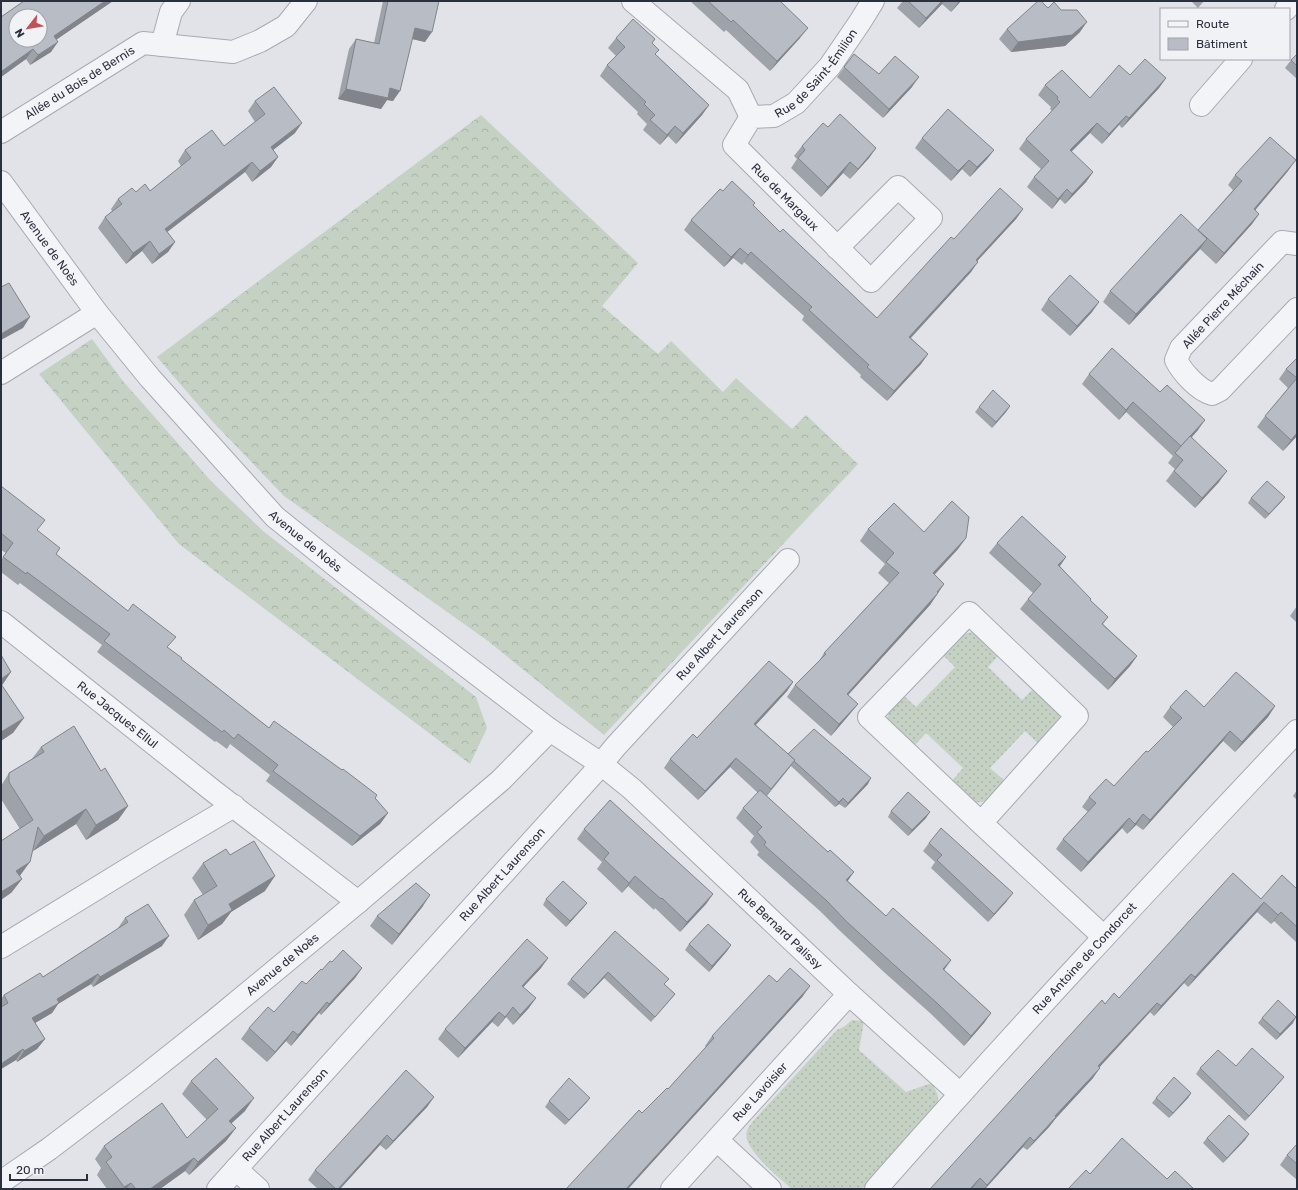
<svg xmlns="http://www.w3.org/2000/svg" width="1298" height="1190" font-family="Rubik,sans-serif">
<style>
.grass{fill:url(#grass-dots)}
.forest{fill:url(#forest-crowns)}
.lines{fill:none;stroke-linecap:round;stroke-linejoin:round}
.minor-casing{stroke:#a7aab2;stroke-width:24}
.minor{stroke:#f3f4f7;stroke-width:22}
.wall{fill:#9ea2a9}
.shaded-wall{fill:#81848a}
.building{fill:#b8bcc5;stroke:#81848a;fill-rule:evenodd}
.labels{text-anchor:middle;stroke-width:3;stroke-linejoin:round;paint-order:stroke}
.street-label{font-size:12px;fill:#2b303e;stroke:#f0f2f6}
</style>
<defs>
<pattern id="grass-dots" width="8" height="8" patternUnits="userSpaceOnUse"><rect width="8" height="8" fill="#c5d1c3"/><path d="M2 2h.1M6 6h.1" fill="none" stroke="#a9b4a9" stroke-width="1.8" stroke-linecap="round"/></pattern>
<pattern id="forest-crowns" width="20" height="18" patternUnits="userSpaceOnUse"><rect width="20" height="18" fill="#c5d1c3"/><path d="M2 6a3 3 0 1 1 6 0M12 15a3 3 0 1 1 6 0" fill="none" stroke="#a9b4a9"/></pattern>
</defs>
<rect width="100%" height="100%" fill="#e1e3e8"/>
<g class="grass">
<path d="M975,632l25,22 -12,13 34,33 14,-14 23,26 1,7 -20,26 -15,-14 -35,37 15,13c-6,6 -11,15 -18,19 -14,9 -27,-10 -36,-18l12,-14 -37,-35 -13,14 -22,-19 -4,-10 4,-10 12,-13 13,12 39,-40 -14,-14c13,-12 16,-20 34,-21z"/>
<path d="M852,1020l12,1 -5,29 47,42 26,-9c6,11 9,17 2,29l-72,77h-70c-12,-11 -51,-41 -45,-58 1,-4 5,-8 7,-11l83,-90 8,-4z"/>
</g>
<g class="forest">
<polygon points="481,115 638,263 602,306 658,354 671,341 723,392 736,378 792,429 806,415 858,464 604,735 488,641 284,496 213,422 157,357"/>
<polygon points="92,339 122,380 211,481 263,531 476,697 487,728 470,764 179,544 39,374"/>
</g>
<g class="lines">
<g class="minor-casing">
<g id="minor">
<polyline points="633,1 738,90 751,117"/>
<polyline points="1286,9 1293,1"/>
<polyline points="162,45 171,12 179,1"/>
<polyline points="1201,105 1241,59"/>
<path id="s1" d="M1,132l142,-89 90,9 27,-11 26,-15 20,-25"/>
<path id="s2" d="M1,182l96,131 53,65 125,139 71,57 204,156 51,34 31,25 217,205 111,100"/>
<path d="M1297,244l-15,-2 -101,106 -5,12c6,12 22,30 36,34l8,-4 77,-81"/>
<path id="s3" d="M837,248l61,-61 33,31 -60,63 -137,-136 17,-28 23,-1 22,-13 34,-37 30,-44 13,-21"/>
<polyline points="1,373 97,313"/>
<path id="s4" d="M1,622l211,168 146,112"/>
<polyline points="981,823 1077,716 969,613 869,717 981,823 1104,937"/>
<polyline points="1,947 156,852 234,806"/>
<polyline points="717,1140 770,1189"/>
<polyline points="236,1169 258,1189"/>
<path id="s5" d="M1,1182l48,-33 92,-70 73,-58 144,-119 143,-122 49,-50"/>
<path id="s6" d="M218,1189l374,-414 24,-29 172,-186"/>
<path id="s7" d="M672,1189l177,-195"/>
<path id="s8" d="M876,1189c137,-156 279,-307 421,-458"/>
</g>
</g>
<use href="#minor" class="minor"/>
</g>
<g class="wall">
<polygon points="24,1 113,1 57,39 51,52 30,65 26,59 1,77 1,17"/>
<polygon points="383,1 439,1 425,42 412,39 393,101 387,100 381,109 338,99 349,49 356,39 374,43"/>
<polygon points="690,1 780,1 800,38 770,71 726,30 724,32"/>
<polygon points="903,1 961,1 951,12 942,4 919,28 897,8"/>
<polygon points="1191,1 1204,1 1198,8"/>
<polygon points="1048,8 1080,32 1065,46 1011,52 999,39 1007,29"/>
<polygon points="616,38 655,39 652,43 656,55 709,105 702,115 676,144 668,136 660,145 643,130 647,124 637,114 638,112 600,76 607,65 616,56 608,48"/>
<polygon points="854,54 879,74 912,87 883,118 837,77"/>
<polygon points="1297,54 1297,79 1285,68 1291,60"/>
<polygon points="1130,75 1166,78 1159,88 1122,128 1119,125 1102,144 1090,133 1071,152 1093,172 1086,182 1065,204 1060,199 1052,209 1027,187 1034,177 1041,169 1019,149 1026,139 1052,111 1050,109 1051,107 1038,95 1045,85 1090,98"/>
<polygon points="255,101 295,133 273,150 278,157 271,167 252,182 245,172 167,232 175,242 168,252 152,264 142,251 126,264 98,228 105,217 112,211 111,209 118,199 136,192 150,191 181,166 178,161 185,150 224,146 255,122 248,111"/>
<polygon points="828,127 876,148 869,158 850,179 843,173 821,197 791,168 797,159 794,156 802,146"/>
<polygon points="922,138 994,150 987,159 970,177 962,169 951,181 915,148"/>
<polygon points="1288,171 1255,210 1259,214 1252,224 1216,264 1200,249 1129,325 1103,302 1110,291 1198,230 1233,190 1228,185 1235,175"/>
<polygon points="723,191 753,205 780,232 877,318 954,239 1023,209 1016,219 977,261 971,272 911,338 928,354 921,364 887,401 860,377 861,375 802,320 804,316 744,262 742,265 733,258 724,267 684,230 691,220"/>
<polygon points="1048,299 1099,302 1092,312 1070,336 1041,310"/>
<polygon points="1297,358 1297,436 1283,451 1257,427 1265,416 1288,388 1279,379 1286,369"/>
<polygon points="1089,374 1198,430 1192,437 1219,482 1195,508 1166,481 1175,469 1168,463 1173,456 1126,412 1119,420 1082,384"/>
<polygon points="1010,406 1006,412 992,428 975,412 979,407"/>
<polygon points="1,486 56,554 168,648 181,659 269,728 375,798 388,813 380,824 352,846 266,781 270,775 230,744 227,749 216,741 215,742 97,652 102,645 20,583 18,585 1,572 1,560 6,553 1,550"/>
<polygon points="1285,497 1281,502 1265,519 1248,503 1251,498"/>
<polygon points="868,529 924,532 966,538 958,549 934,575 944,584 930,605 848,695 858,704 849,715 831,736 787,697 795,685 819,661 824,653 889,583 878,573 885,564 860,541"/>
<polygon points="997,543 1066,557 1060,566 1090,600 1108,617 1103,624 1137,656 1130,666 1108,690 1020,609 1028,599 1033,593 989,553"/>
<polygon points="1297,606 1297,623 1290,616"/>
<polygon points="793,682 787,691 756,725 788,754 868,784 845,808 839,804 835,807 791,766 767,796 848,881 886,916 951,960 944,970 991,1013 984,1023 964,1046 930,1013 885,973 839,930 820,911 757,855 759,852 750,842 754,836 736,818 743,808 758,793 730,767 698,800 664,768 670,759 697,738"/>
<polygon points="1275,706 1268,717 1235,752 1223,741 1143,830 1136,825 1127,834 1122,828 1081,872 1056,849 1063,839 1088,812 1082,807 1089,797 1114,786 1173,727 1163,717 1170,707"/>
<polygon points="41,747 101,771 128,806 118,820 86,840 76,824 33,851 33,850 20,876 22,879 11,893 20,829 1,799 1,786 9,773 31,760"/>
<polygon points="1297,790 1297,800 1293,796"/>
<polygon points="891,811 926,818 908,836 888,817"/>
<polygon points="584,829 713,894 706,904 680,932 655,908 654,910 628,886 622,893 597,869 602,862 577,839"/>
<polygon points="929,843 1007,901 988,922 931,868 935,862 923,851"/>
<polygon points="230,855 265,891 231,912 222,924 198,940 184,915 194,900 203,895 192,878 203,863"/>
<polygon points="1297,889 1297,943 1274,921 1271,924 1257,912 1188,987 1184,983 1154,1016 1150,1012 1099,1068 1093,1078 1056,1118 1049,1127 1027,1150 1023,1147 985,1189 975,1189 973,1188 972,1189 930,1189 1105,1004 1119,998 1261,899"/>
<polygon points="546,899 587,903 583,908 566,927 543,905"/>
<polygon points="423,906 392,945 370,926 377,916"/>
<polygon points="125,918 162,946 93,987 91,984 58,1004 52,1013 35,1023 45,1039 37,1049 17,1062 16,1060 1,1069 1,999 4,995 43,977 118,929 118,928"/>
<polygon points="615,931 665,985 675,994 671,999 651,1022 604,978 584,999 567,984 571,979"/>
<polygon points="689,944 731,945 727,951 709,972 685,950"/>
<polygon points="548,958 541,968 523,987 536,998 528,1009 513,1025 506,1017 498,1027 492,1022 458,1058 438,1039 445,1029"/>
<polygon points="332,962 362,968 355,978 321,1015 319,1013 291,1046 286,1041 267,1062 241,1039 249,1028 274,1012"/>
<polygon points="777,982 803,996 628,1189 566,1189 642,1113 668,1089 706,1047 705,1046 712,1036"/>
<polygon points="1262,1018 1293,1023 1276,1040 1258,1023"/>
<polygon points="1236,1066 1284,1077 1280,1082 1245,1121 1196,1074 1200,1068"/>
<polygon points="191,1081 245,1111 231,1123 236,1128 226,1141 189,1175 185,1171 160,1189 107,1189 97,1175 101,1168 95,1159 104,1146 187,1138 207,1120 182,1094"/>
<polygon points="1191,1093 1188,1098 1169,1118 1152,1103 1156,1098"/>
<polygon points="434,1097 427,1107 386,1150 380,1145 340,1189 318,1189 308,1180 315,1170"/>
<polygon points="590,1098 586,1103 565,1125 545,1107 549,1101"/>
<polygon points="1249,1134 1245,1140 1223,1163 1203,1143 1207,1138"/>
<polygon points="1297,1144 1297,1180 1280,1165 1287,1155"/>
</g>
<g class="shaded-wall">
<polygon points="105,1 113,1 47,46 54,36"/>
<polygon points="942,1 944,1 942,4 919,28 926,18"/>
<polygon points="959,1 961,1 951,12"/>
<polygon points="1087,22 1080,32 1065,46 1011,52 1018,42"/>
<polygon points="415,28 432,32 425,42 408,38"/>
<polygon points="808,28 800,38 770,71 777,61"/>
<polygon points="58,42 51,52 30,65 38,55"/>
<polygon points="33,49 26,59 1,77 1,72 2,71"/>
<polygon points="919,77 912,87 883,118 889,109"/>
<polygon points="1166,78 1159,88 1122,128 1129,118"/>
<polygon points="390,88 400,91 393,101 387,100 381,109 338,99 346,89"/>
<polygon points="709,105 702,115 676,144 683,133"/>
<polygon points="1126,116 1119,125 1102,144 1109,134"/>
<polygon points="302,123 295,133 264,157 271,147"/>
<polygon points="1097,123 1090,133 1063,160 1070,150"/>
<polygon points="675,126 668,136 660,145 667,135"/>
<polygon points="876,148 869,158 850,179 858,169"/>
<polygon points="994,150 987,159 970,177 977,167"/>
<polygon points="278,157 271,167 252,182 260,171"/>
<polygon points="969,160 962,169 951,181 958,171"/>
<polygon points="1296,160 1288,171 1247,220 1254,209"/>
<polygon points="252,162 245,172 158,239 165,229"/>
<polygon points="850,162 843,173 821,197 828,187"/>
<polygon points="1093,172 1086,182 1065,204 1072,194"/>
<polygon points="1067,189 1060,199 1052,209 1058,199"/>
<polygon points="1023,209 1016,219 969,270 976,260"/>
<polygon points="1259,214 1252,224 1216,264 1224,253"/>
<polygon points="1207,239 1200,249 1129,325 1136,314"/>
<polygon points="150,241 142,251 126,264 133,253"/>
<polygon points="175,242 168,252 152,264 159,254"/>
<polygon points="740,248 733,258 724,267 731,257"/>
<polygon points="751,252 744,262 742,265 748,255"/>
<polygon points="978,262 971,272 902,347 909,337"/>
<polygon points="1099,302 1092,312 1070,336 1077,326"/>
<polygon points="30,317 23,328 1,340 1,334"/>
<polygon points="928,354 921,364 887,401 894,391"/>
<polygon points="1133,402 1126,412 1119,420 1126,410"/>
<polygon points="1010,406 1006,412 992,428 996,422"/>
<polygon points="1205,420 1198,430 1176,454 1181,446"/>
<polygon points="1297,433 1297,436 1283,451 1291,440"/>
<polygon points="1227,471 1219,482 1195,508 1202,498"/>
<polygon points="1285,497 1281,502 1265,519 1269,514"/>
<polygon points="966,538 958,549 925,585 933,573"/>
<polygon points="1066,557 1059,567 1058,565"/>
<polygon points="944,584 930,605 839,705 847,694"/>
<polygon points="1137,656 1130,666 1108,690 1115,679"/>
<polygon points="11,672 1,687 1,679"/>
<polygon points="793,682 787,691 748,733 754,724"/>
<polygon points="858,704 849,715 831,736 839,724"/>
<polygon points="1275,706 1268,717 1235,752 1242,742"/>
<polygon points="24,718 13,733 1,741 1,732"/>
<polygon points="1230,731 1223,741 1143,830 1150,820"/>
<polygon points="736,758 730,767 698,800 705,791"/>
<polygon points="795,760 788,769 764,798 771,789"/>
<polygon points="871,778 868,784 845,808 848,803"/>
<polygon points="843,798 839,804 835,807 839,802"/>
<polygon points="128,806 118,820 86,840 96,825"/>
<polygon points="86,809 76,824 33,851 44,836"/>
<polygon points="930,812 926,818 908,836 912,830"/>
<polygon points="388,813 380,824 352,846 360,836"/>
<polygon points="1143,814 1136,825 1127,834"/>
<polygon points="1129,818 1122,828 1081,872 1088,862"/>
<polygon points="30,862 19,877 16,871"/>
<polygon points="854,872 847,882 846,880"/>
<polygon points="275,876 265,891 231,912 222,924 198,940 208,925 229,904"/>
<polygon points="635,876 628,886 622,893 629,883"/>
<polygon points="22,879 11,893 1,900 1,892"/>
<polygon points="1013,893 1007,901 988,922 994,914"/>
<polygon points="713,894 706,904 680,932 687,922"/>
<polygon points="430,895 423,906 392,945 399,934"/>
<polygon points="1264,902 1257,912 1188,987 1195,977"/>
<polygon points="587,903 583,908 566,927 570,921"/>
<polygon points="1281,912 1274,921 1271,924 1278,915"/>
<polygon points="169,936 162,946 93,987 100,977"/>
<polygon points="731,945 727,951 709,972 712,966"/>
<polygon points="548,958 541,968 515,996 522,986"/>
<polygon points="951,960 944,970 943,969"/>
<polygon points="362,968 355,978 321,1015 329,1004"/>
<polygon points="608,972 604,978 584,999 588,994"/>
<polygon points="98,974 91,984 58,1004 52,1013 25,1029 32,1018 57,999"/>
<polygon points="1191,974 1184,983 1154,1016 1161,1006"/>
<polygon points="810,986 803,996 628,1189 626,1189"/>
<polygon points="536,998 528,1009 513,1025 520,1015"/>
<polygon points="327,1002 319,1013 291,1046 298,1035"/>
<polygon points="1157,1003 1150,1012 1091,1076 1098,1066"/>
<polygon points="513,1007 506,1017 498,1027 505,1017"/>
<polygon points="499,1012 492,1022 458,1058 465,1048"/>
<polygon points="991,1013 984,1023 964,1046 971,1036"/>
<polygon points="1296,1017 1293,1023 1276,1040 1280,1034"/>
<polygon points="293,1031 286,1041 267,1062 275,1052"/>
<polygon points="45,1039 37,1049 17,1062 24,1051"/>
<polygon points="23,1049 16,1060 1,1069 1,1064"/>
<polygon points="1100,1068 1093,1078 1056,1118 1049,1127 1027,1150 1034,1141 1055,1116"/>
<polygon points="1284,1077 1280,1082 1245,1121 1249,1116"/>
<polygon points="1191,1093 1188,1098 1169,1118 1173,1113"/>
<polygon points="434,1097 427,1107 386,1150 393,1141"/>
<polygon points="254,1098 245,1111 220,1134 229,1121"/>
<polygon points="590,1098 586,1103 565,1125 569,1120"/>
<polygon points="236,1128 226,1141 189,1175 198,1162"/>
<polygon points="1249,1134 1245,1140 1223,1163 1227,1158"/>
<polygon points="387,1135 380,1145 340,1189 338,1189"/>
<polygon points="1030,1137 1023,1147 985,1189 984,1189 987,1185"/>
<polygon points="194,1158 185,1171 160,1189 150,1189"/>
<polygon points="980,1178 972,1189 970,1189"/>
<polygon points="131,1183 126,1189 123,1189 124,1187"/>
</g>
<g class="building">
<path d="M24,1h81l-51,35 4,6 -20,13 -5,-6 -31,22 -1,-1v-53zM16,16h24v24h-24z"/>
<polygon points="388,1 439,1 432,32 415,28 400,91 390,88 388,98 346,89 356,39 379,44"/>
<polygon points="708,1 780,1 808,28 777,61 733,20 731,22"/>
<polygon points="908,1 942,1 926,18"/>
<polygon points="1038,1 1041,1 1048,8 1054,2 1061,10 1077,10 1087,22 1072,35 1018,42 1007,29"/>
<polygon points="633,19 655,39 652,43 659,50 655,54 709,105 683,133 675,126 667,135 650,120 655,115 644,104 646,102 607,65 625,47 616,38"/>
<polygon points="854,54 879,74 895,56 919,77 889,109 844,67"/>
<polygon points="1297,54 1297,66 1291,60"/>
<polygon points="1145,59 1166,78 1129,118 1126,116 1109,134 1097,123 1070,150 1093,172 1072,194 1067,189 1058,199 1034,177 1049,161 1026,139 1060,102 1057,99 1058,97 1045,85 1062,70 1090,98 1119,65 1130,75"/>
<polygon points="274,87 302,123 271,147 278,157 260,171 252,162 165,229 175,242 159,254 150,241 133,253 105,217 122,204 118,199 132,188 136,192 145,184 150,191 191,158 185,150 212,130 224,146 265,114 255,101"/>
<polygon points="948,109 994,150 977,167 969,160 958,171 922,138"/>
<polygon points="840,114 876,148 858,169 850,162 828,187 798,158 805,150 802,146 823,123 828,127"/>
<polygon points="1270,137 1296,160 1254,209 1259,214 1224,253 1198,230 1242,181 1235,175"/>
<polygon points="732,181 755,203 753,205 780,232 783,229 877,318 951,237 954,239 1000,188 1023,209 976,260 978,262 909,337 928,354 894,391 867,367 869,365 809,310 812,307 751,252 748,255 740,248 731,257 691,220 720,189 723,191"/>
<polygon points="1181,214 1207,239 1136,314 1110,291"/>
<polygon points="1070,275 1099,302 1077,326 1048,299"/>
<polygon points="9,283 30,317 1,334 1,287"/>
<polygon points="1112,348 1160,392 1167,385 1205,420 1181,446 1133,402 1126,410 1089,374"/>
<polygon points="1297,358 1297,433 1291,440 1265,416 1297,378 1286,369"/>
<polygon points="993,390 1010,406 996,422 979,407"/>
<polygon points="1190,436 1227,471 1202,498 1174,471 1183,460 1175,453"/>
<polygon points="1267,481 1285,497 1269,514 1251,498"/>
<polygon points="1,486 45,520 37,530 60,548 56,554 128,611 133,604 176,637 167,647 182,658 181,659 269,728 274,721 342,770 343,769 377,795 375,798 388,813 360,836 273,771 278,765 238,734 234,739 224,730 222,732 104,641 110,634 27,572 26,574 3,557 13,543 1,533"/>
<polygon points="952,501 969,517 966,538 933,573 944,584 937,592 938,593 847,694 858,704 839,724 795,685 826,654 824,653 899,573 886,562 894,553 868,529 894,503 924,532"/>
<polygon points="1022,516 1066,557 1058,565 1091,599 1090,600 1108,617 1102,624 1137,656 1115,679 1028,599 1041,584 997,543"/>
<polygon points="1,655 11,672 1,679"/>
<polygon points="769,661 793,682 754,724 795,760 771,789 736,758 705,791 670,759 693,734 697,738"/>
<polygon points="1236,672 1275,706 1242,742 1230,731 1150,820 1143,814 1135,824 1129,818 1088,862 1063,839 1096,803 1089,797 1106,779 1114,786 1146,751 1148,752 1182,718 1170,707 1186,690 1204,707"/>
<polygon points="1,684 24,718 1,732"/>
<polygon points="74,726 101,771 105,768 128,806 96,825 86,809 44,836 38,827 30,862 16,871 22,879 1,892 1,841 33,820 9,782 9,773 44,752 41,747"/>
<polygon points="814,729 871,778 848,803 843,798 839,802 794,761 795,760 788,754"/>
<polygon points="760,790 828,852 830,850 854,872 846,880 886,916 893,908 951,960 943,969 991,1013 971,1036 937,1003 892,963 846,921 827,901 764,845 766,842 757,832 762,827 743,808"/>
<polygon points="908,792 930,812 912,830 891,811"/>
<polygon points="610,800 713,894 687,922 662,898 661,899 635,876 629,883 604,859 609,853 584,829"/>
<polygon points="941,828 1013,893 994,914 937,860 942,855 929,843"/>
<polygon points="254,841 275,876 229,904 232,910 208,925 194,900 217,886 203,863 226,849 230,855"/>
<polygon points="1233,873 1261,899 1282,875 1297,889 1297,927 1281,912 1278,915 1264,902 1195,977 1191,974 1161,1006 1157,1003 1098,1066 1100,1068 1055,1116 1056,1117 1034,1141 1030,1137 987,1185 980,1178 970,1189 930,1189 1102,1000 1105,1004 1114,993 1119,998"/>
<polygon points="563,881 587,903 570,921 546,899"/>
<polygon points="416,883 430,895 399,934 377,916"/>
<polygon points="148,904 169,936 100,977 98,974 57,999 59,1003 32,1018 45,1039 24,1051 23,1049 1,1064 1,1007 8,1003 4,995 40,973 43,977 128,922 125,918"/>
<polygon points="708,924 731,945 712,966 689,944"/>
<polygon points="615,931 669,979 664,984 675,994 655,1017 608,972 588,994 571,979"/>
<polygon points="527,939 548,958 522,986 536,998 520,1015 513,1007 505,1017 499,1012 465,1048 445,1029"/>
<polygon points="343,950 362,968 329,1004 327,1002 298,1035 293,1031 275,1052 249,1028 268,1007 274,1012 302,981 306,984 321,969 322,970 330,961 332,962"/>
<polygon points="790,968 810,986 626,1189 566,1189 639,1110 642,1113 667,1088 668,1089 714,1038 712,1036 769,975 777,982"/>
<polygon points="1278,1000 1296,1017 1280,1034 1262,1018"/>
<polygon points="1252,1048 1284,1077 1249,1116 1200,1068 1218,1050 1236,1066"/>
<polygon points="216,1058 254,1098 229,1121 236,1128 198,1162 194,1158 150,1189 136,1189 131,1183 124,1187 106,1162 112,1157 104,1146 162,1103 187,1138 218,1109 191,1081"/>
<polygon points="406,1070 434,1097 393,1141 387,1135 338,1189 336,1189 315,1170"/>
<polygon points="1174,1077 1191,1093 1173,1113 1156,1098"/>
<polygon points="569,1078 590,1098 569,1120 549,1101"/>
<polygon points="1229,1115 1249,1134 1227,1158 1207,1138"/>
<polygon points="1122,1138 1167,1179 1175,1171 1194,1189 1068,1189 1086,1170 1090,1174"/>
<polygon points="1297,1144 1297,1164 1287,1155"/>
</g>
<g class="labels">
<g class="street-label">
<text dy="4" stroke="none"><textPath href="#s3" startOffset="528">Rue de Saint-Émilion</textPath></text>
<text dy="4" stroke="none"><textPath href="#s1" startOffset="93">Allée du Bois de Bernis</textPath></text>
<text transform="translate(785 197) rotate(45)" y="4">Rue de Margaux</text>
<text dy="4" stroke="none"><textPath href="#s2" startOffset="82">Avenue de Noès</textPath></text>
<text transform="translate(1223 305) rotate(-47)" y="4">Allée Pierre Méchain</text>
<text dy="4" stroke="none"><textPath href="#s2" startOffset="472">Avenue de Noès</textPath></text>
<text dy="4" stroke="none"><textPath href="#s6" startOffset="748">Rue Albert Laurenson</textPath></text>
<text dy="4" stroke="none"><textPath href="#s4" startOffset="149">Rue Jacques Ellul</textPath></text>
<text dy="4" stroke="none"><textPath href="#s6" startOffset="424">Rue Albert Laurenson</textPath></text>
<text dy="4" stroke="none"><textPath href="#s2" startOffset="1086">Rue Bernard Palissy</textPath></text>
<text dy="4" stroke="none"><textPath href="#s8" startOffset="311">Rue Antoine de Condorcet</textPath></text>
<text dy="4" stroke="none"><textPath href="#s5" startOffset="356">Avenue de Noès</textPath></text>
<text dy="4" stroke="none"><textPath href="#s7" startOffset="131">Rue Lavoisier</textPath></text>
<text dy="4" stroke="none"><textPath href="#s6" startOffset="100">Rue Albert Laurenson</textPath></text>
</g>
</g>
<rect width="1298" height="1190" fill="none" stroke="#2b303e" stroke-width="4"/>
<rect x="1160" y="8" width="130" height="52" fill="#f0f2f6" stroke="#a1a4ac"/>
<rect x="1168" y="21" width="20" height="6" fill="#f3f4f7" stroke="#a1a4ac"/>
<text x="1196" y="28" font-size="12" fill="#2b303e">Route</text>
<rect x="1168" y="38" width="20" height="12" fill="#b8bcc5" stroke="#a1a4ac"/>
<text x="1196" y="48" font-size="12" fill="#2b303e">Bâtiment</text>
<g transform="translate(28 28) rotate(239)"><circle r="19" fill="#f0f2f6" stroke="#a1a4ac"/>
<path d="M0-3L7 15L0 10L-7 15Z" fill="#c35057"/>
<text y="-6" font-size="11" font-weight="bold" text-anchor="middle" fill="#2b303e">N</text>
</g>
<path d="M10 1174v6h77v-6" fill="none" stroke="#2b303e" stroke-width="2"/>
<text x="16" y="1174" font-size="12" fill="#2b303e" stroke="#f0f2f6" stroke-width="3" paint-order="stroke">20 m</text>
</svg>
